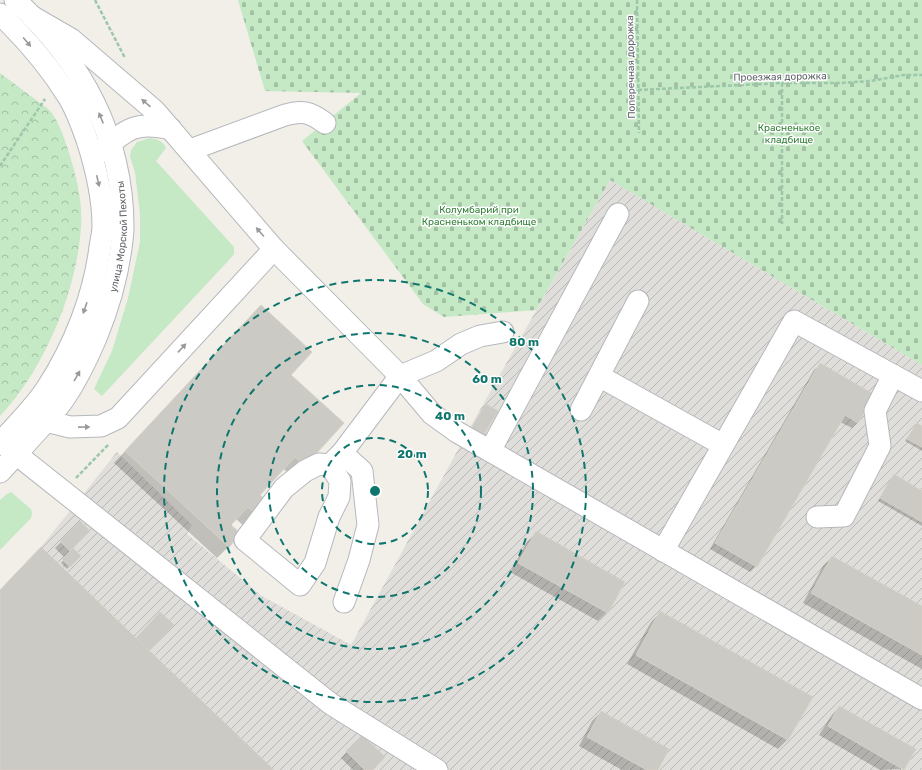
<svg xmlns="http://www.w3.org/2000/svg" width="922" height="770" font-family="Rubik,sans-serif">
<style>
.industrial{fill:url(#industrial-furrows)}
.grass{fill:#c5e8c5}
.forest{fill:url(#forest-crowns)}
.cemetery{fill:url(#cemetery-stones)}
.shadow{fill:#0003}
.building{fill:#cccac5;stroke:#d6d1c6}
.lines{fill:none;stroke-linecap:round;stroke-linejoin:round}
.minor-casing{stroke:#b5b8bc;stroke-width:23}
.path{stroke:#9cc7a9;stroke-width:2.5;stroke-dasharray:4 2;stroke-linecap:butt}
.minor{stroke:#fff;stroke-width:21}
.oneway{fill:#979a9d}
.ring{fill:none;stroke:#0f766e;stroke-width:2;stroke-dasharray:7 5}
.labels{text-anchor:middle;stroke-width:3;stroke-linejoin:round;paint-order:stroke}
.street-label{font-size:10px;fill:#5f6368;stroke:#fff}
.park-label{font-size:10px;fill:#348238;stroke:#fff}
.centre{fill:#0f766e;stroke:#fff;stroke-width:2}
.ring-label{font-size:12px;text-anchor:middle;font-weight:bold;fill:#0f766e;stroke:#fff;stroke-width:3;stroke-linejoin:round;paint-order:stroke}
</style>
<defs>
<pattern id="industrial-furrows" width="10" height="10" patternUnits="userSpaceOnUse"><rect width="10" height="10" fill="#e0deda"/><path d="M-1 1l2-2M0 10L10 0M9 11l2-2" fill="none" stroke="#b9b8b5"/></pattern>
<pattern id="forest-crowns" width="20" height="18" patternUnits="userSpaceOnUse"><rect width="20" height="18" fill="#c5e8c5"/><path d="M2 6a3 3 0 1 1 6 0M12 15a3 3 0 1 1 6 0" fill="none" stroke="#a3c0a4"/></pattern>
<pattern id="cemetery-stones" width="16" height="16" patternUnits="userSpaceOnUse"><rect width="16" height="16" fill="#c5e8c5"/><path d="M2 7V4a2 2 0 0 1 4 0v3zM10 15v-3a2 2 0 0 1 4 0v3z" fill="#a3c0a4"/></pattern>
</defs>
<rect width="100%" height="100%" fill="#f1efe8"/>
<polygon class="industrial" points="610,180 922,365 922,770 0,770 0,590 41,547 117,452 192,525 187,534 262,596 351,645 472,424"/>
<g class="grass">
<path d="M150,138c7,1 13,3 16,10l-10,13 78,86v7l-6,7 -126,135 -8,-7 18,-38 16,-53 12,-56v-28l-5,-42 -5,-15 1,-7 6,-8z"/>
<polygon points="11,492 31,509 32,513 31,518 0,550 0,500 7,494"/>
</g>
<path class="forest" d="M0,73c12,9 24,18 36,27 5,4 11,7 15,12 8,11 13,25 17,38 8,24 15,52 13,77 -4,64 -37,143 -81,189z"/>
<polygon class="cemetery" points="238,0 922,0 922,365 610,180 536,310 444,317 423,304 302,141 361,93 265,91"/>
<g class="shadow">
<polygon points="249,318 290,375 304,465 292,477 283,468 258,495 269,504 246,528 236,519 230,525 229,546 217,558 114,463"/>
<polygon points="820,365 858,422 852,428 840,422 756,566 750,572 710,549 814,370"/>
<polygon points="486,405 496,411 466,437 483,408"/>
<polygon points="917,424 922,427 922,451 905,441"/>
<polygon points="891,478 922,492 922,526 878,501"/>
<polygon points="80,523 88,531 64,557 55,548"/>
<polygon points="536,533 607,612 598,621 510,572 527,542"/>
<polygon points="73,550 79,556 67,569 61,563"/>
<polygon points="832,557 922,607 922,669 803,603 823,566"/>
<polygon points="660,613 811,697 787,740 778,749 627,664 651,622"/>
<polygon points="839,707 903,769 880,770 819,735 831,716"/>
<polygon points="601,712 656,770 622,770 579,746 592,721"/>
<polygon points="362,736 371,770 353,770 341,758"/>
</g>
<g class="building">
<polygon points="261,305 312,352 291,375 344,423 305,466 295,457 260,495 270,504 258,517 248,507 231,525 241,534 229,547 125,451"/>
<polygon points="820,363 875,395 858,423 845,415 757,567 715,543"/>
<polygon points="486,404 498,411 480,441 468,434"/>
<polygon points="917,423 922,426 922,447 907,439"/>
<polygon points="894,474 922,491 922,522 880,498"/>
<polygon points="80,521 90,531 70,551 60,541"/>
<polygon points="536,531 625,582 608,613 518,563"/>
<polygon points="41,547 136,638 274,770 0,770 0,590"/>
<polygon points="73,548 81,556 70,567 62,559"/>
<polygon points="832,556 922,606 922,655 811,593"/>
<polygon points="660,611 813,697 788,740 636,655"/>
<polygon points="160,612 174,625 149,651 136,638"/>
<polygon points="839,706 916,749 904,770 828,726"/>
<polygon points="601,711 669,749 658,770 647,770 587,737"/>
<polygon points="362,735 385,757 373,770 365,770 346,751"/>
</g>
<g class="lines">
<g class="minor-casing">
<g id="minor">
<path d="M0,14c26,25 50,53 69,84 8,13 13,28 18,42 9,28 16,56 16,86 0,7 -2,14 -3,21 -6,49 -26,99 -53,141 -13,20 -31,37 -47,55"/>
<path d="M190,150l95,-35c18,-5 25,-3 40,8"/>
<path d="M102,151c25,-23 35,-30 69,-22"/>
<polyline points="274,249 400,376 432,414 457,432 922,699"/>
<polyline points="599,376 723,445"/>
<polyline points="32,408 46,421 70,427 101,426 118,418 274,249 155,111 71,39 33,17"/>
<polyline points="581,410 638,301"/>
<polyline points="1,442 331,704 437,770"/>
<polyline points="490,451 618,214"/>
<polyline points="342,453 362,471 368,525 359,560 344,602"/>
<polyline points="330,465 340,481 339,497 329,517 315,563 300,585 245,540 284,488 305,471 319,464 330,465 342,453 400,376 436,361 461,344 480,336 503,332"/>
<path id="s1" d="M0,472c14,-15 27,-30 41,-45 7,-9 16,-18 23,-28 13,-19 23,-40 32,-61 12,-29 21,-59 25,-90 1,-7 2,-14 2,-21 0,-91 -42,-167 -108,-227"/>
<polyline points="817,517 844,516 880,446 875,411 893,375"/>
<polyline points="663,551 794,321 922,391"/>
</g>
</g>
<g class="path">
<polyline points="95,0 125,58"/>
<polyline points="637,0 639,133"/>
<polyline points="782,83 782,224"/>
<polyline points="638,90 782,83 840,83 870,81 904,75 922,75"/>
<polyline points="0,166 45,99"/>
<polyline points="76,478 109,444"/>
</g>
<use href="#minor" class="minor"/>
</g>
<defs><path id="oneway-solid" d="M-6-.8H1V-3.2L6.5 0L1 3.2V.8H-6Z"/></defs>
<g class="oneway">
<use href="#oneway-solid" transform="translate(27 42) rotate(50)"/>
<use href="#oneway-solid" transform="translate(146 103) rotate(-139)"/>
<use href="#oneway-solid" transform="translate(101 118) rotate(-112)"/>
<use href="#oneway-solid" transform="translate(98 181) rotate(77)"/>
<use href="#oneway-solid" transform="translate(260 232) rotate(-131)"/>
<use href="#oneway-solid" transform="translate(85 308) rotate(109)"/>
<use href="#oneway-solid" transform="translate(182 348) rotate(-47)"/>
<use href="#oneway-solid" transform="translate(77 376) rotate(-60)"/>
<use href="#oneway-solid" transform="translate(84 427) rotate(-1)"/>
</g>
<g class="ring">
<circle cx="375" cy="491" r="53"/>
<circle cx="375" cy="491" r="106"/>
<circle cx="375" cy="491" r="158"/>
<circle cx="375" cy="491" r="211"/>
</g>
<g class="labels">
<g class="street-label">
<text transform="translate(630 67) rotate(-91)" y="4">Поперечная дорожка</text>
<text transform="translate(780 76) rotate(-1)" y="4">Проезжая дорожка</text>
<text dy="4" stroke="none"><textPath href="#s1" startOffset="271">улица Морской Пехоты</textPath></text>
</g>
<g class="park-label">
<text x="789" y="131">Красненькое<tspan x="789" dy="12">кладбище</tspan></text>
<text x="479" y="213">Колумбарий при<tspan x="479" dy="12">Красненьком кладбище</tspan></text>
</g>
</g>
<circle cx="375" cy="491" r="6" class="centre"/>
<g class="ring-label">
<text x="524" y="346">80 m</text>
<text x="487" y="383">60 m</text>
<text x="450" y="420">40 m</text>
<text x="412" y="458">20 m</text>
</g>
</svg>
